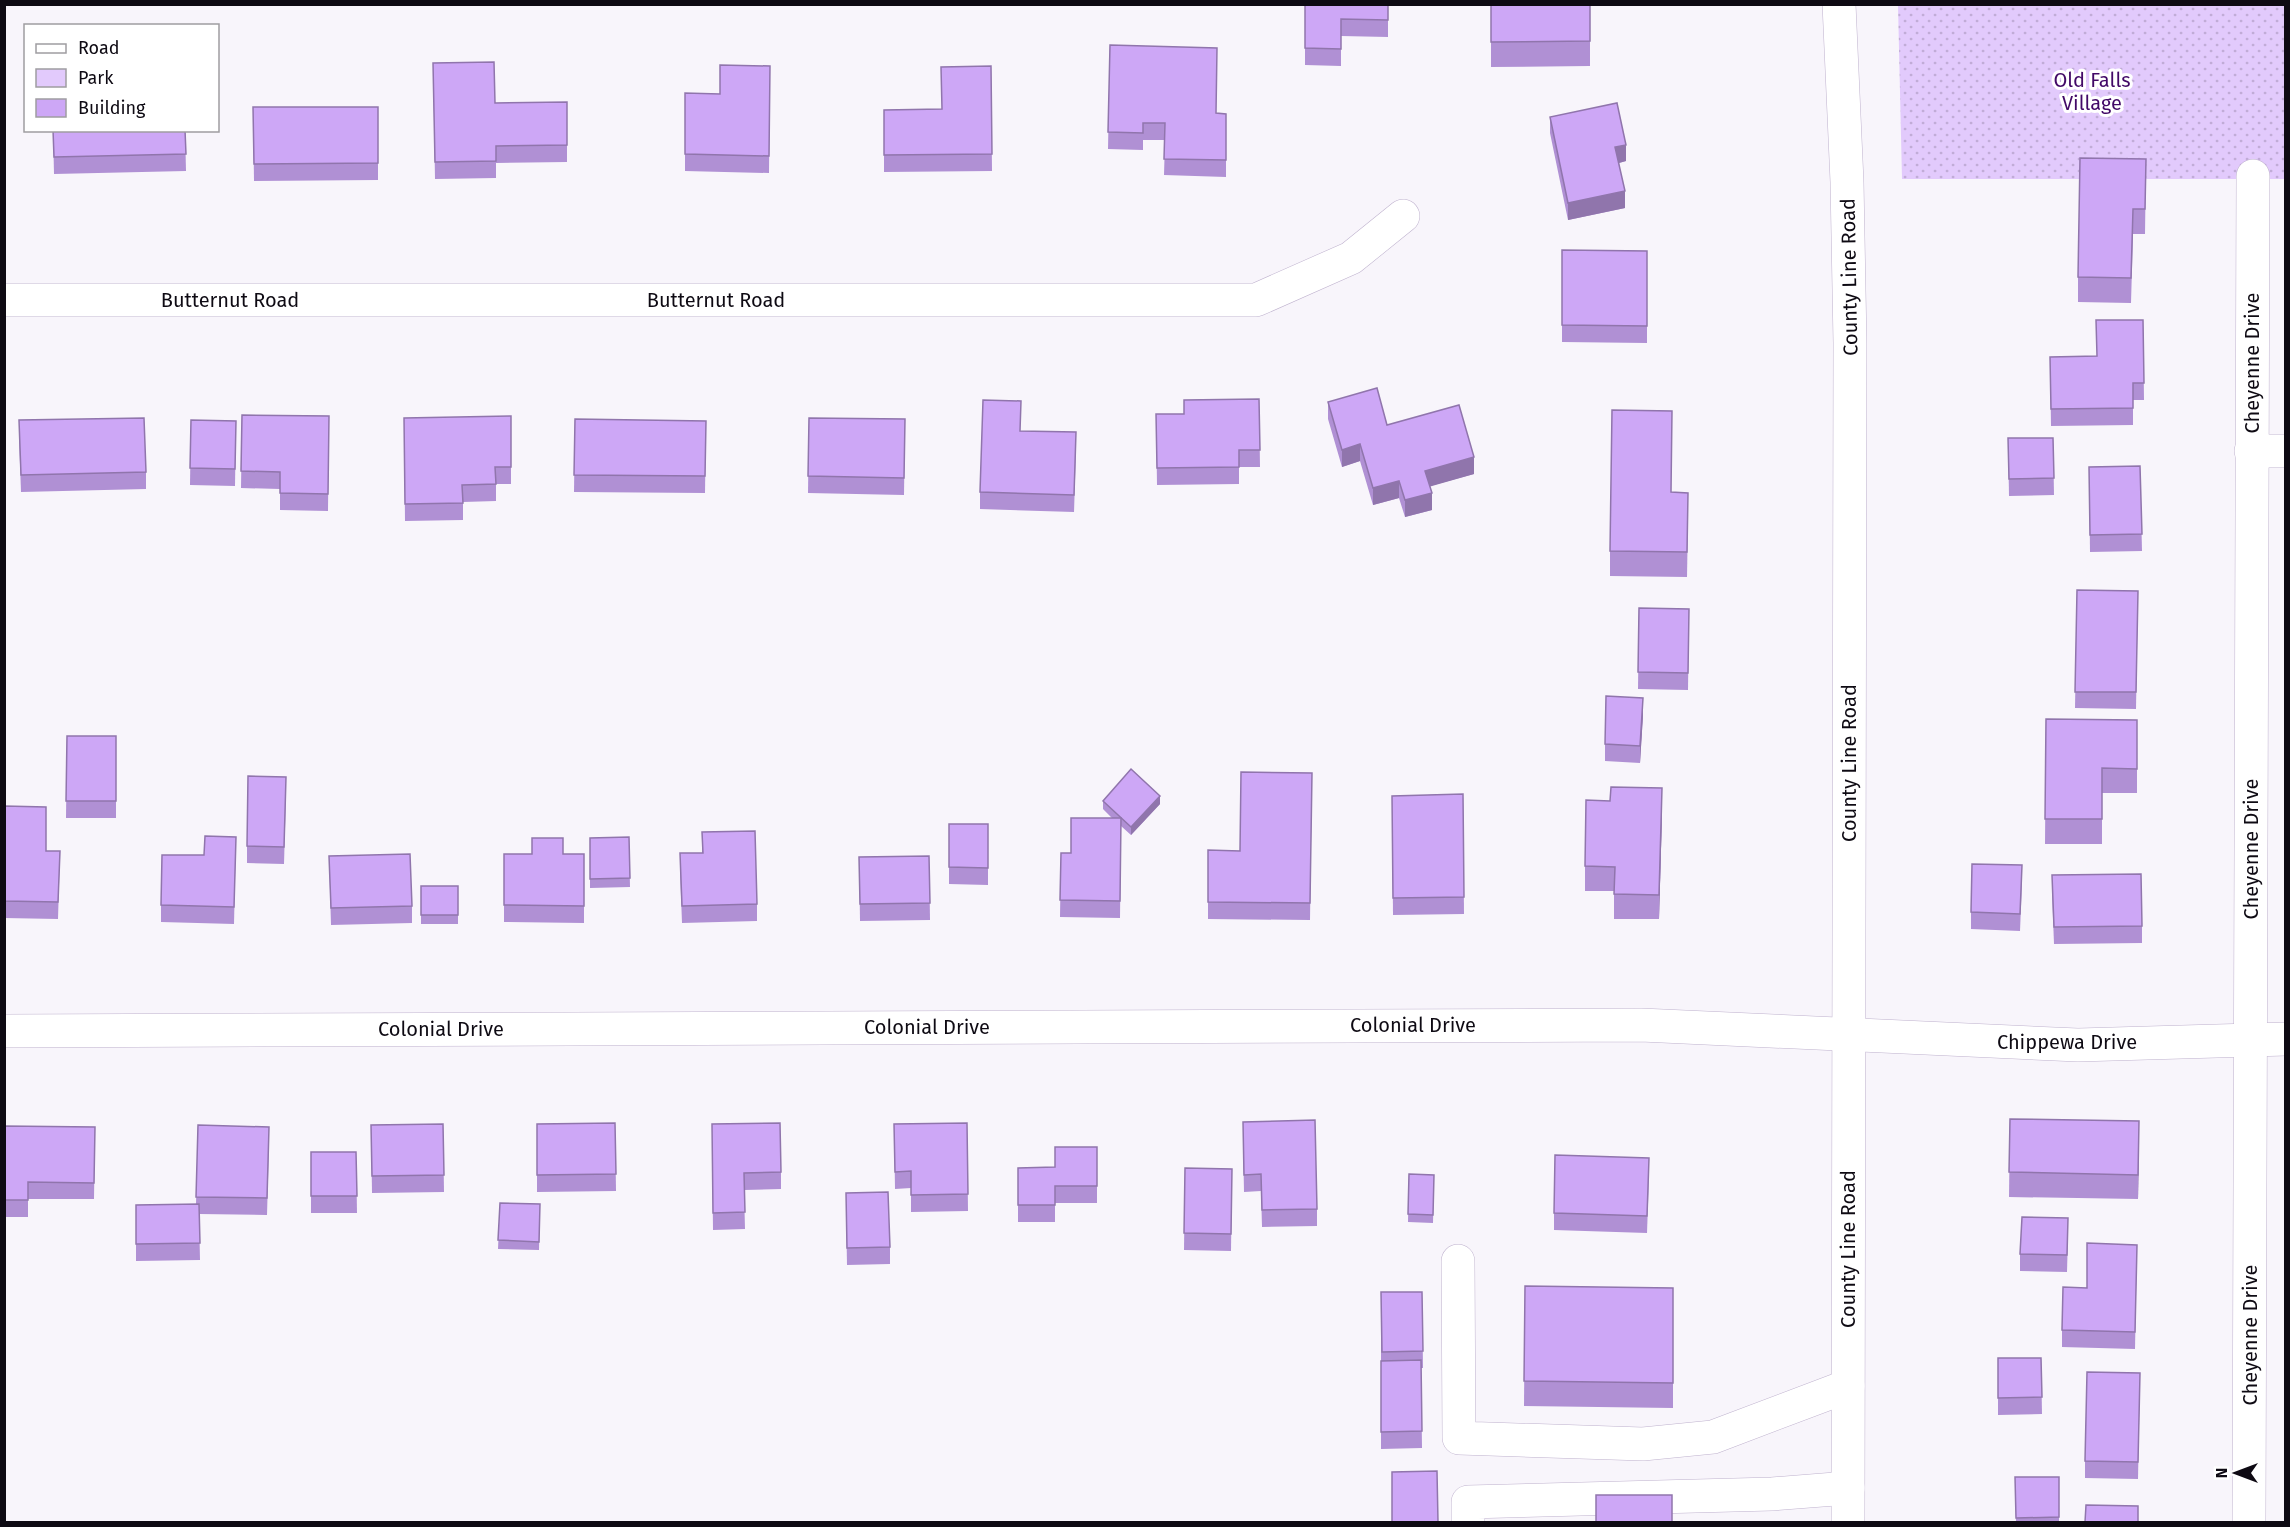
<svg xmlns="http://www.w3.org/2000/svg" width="2290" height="1527" font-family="'Fira Sans',sans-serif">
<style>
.green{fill:url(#green-dots)}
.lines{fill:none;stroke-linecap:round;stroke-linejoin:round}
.minor-casing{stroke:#bfb2ce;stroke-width:34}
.major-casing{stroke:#bfb2ce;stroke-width:34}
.minor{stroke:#fff;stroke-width:33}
.major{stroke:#fff;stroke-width:33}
.wall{fill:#b090d4}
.shaded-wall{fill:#9075ac}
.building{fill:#cda7f6;stroke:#9075ac;stroke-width:1.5}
.labels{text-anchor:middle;stroke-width:6;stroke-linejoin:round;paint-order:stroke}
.park-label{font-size:20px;fill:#420967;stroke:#fff}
.street-label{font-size:20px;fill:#0e0a13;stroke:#fff}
</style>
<defs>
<pattern id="green-dots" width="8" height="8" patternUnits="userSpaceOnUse" patternTransform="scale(1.5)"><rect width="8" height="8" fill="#e2cafc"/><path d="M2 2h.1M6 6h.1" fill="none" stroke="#c1acd7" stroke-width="1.8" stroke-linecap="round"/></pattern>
</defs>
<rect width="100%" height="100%" fill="#f8f5fb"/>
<polygon class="green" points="1898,5 2285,5 2285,179 1902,179"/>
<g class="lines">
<g class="minor-casing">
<g id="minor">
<polyline points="4,300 1256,300 1351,258 1403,216"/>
<polyline points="2251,451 2286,451"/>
<polyline points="4,1031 1641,1025 2078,1045 2286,1039"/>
<polyline points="1458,1261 1459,1438 1643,1444 1713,1437 1848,1386"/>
<polyline points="1468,1522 1468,1502 1772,1494 1848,1488"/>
<polyline points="2249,1522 2253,176"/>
</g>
</g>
<g class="major-casing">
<polyline id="major" points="1839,4 1847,182 1850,343 1848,1522"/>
</g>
<use href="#minor" class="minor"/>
<use href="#major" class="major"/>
</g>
<g class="wall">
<polygon points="1305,4 1388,4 1388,37 1341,36 1341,66 1305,65"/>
<polygon points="1491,4 1590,4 1590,66 1491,67"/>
<polygon points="1110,45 1216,113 1226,114 1226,177 1164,175 1165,140 1143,140 1143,150 1108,149"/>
<polygon points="433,63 495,103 567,102 567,162 496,163 496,178 435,179"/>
<polygon points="770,66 769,173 685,171 685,93 720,94"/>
<polygon points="991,66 992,171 884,172 884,110 942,109"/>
<polygon points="253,107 378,107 378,180 254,181"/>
<polygon points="1550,117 1626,161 1619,163 1625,208 1568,220 1550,133"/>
<polygon points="53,130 185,130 186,171 54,174"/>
<polygon points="2146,159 2145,234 2133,234 2131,303 2078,302 2078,277"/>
<polygon points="1562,250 1647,251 1647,343 1562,342"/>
<polygon points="2143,320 2144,400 2133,400 2133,425 2051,426 2050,357 2097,356"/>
<polygon points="1259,399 1260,467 1239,467 1239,484 1157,485 1156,414 1184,414"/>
<polygon points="1328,402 1387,425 1474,474 1430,486 1432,510 1405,517 1399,498 1373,505 1360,461 1342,467 1328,419"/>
<polygon points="242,415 329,416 328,511 280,510 280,489 241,488"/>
<polygon points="404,418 511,467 511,484 496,484 496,501 463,502 463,520 405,521"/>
<polygon points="809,418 905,419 904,495 808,493"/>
<polygon points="575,419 706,421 705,493 574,492"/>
<polygon points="191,420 236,421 235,486 190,485"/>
<polygon points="1021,431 1076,449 1074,512 980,509 980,492"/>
<polygon points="19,437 146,472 146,489 21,492"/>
<polygon points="2008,438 2053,438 2054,495 2009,496"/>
<polygon points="2140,466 2142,551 2090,552 2089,467"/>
<polygon points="1671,492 1688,518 1687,577 1610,576 1610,551"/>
<polygon points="2077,590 2138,591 2136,709 2075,708"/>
<polygon points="1639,608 1689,609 1688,690 1638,689"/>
<polygon points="1643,715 1640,763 1605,761 1605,744"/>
<polygon points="2046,719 2137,720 2137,793 2102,793 2102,844 2045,844"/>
<polygon points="67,736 116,736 116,818 66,818"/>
<polygon points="1312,773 1310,920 1208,919 1208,850 1240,851"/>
<polygon points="286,794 284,864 247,863 247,846"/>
<polygon points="1463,794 1464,914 1393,915 1392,796"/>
<polygon points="1103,801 1160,804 1131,835 1121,826 1120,918 1060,917 1061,853 1071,853 1112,818 1103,809"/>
<polygon points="4,806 46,851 60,851 58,919 4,918"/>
<polygon points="1662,813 1659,919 1614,919 1614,891 1585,891 1585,866"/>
<polygon points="949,824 988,824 988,885 949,884"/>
<polygon points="702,832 757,904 757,921 682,923 680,870 702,853"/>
<polygon points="236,837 234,924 161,922 161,905 204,855"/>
<polygon points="629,837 630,887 590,888 590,838"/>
<polygon points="504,854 584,854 584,923 504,922"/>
<polygon points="329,856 412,906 412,923 331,925"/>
<polygon points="929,856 930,920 860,921 859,857"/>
<polygon points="2022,882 2020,931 1971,929 1971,912"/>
<rect x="421" y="886" width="37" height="38"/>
<polygon points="2052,892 2142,926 2142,943 2054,944"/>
<polygon points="2010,1119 2139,1146 2138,1199 2009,1197"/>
<polygon points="615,1123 616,1191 537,1192 537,1124"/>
<polygon points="967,1123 968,1211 911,1212 911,1188 895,1189 894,1124"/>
<polygon points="443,1124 444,1192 372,1193 371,1125"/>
<polygon points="198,1125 269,1144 267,1215 199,1214 200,1260 136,1261 136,1205 196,1204"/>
<polygon points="4,1126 95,1127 94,1199 28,1199 28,1217 4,1217"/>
<polygon points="1243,1139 1317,1209 1317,1226 1262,1227 1261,1191 1244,1192"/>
<polygon points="712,1141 781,1172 781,1189 744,1190 745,1229 713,1230"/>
<polygon points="1097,1147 1097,1203 1055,1203 1055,1222 1018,1222 1018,1168 1055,1167"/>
<polygon points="311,1152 356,1152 357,1213 311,1213"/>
<polygon points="1185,1168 1232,1169 1231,1251 1184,1250"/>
<polygon points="1409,1174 1434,1175 1433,1223 1408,1222"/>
<polygon points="1649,1175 1647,1233 1554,1230 1554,1213"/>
<polygon points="500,1203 540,1204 539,1250 498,1249"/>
<polygon points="846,1210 890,1247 890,1264 847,1265"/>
<polygon points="2068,1235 2067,1272 2020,1271 2020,1254"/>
<polygon points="2137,1245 2135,1349 2062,1347 2062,1330 2087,1288"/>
<polygon points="1525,1286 1673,1288 1673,1408 1524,1406"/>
<polygon points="1381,1292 1422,1292 1423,1368 1421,1368 1422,1448 1381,1449"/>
<polygon points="1998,1358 2041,1358 2042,1414 1998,1415"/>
<polygon points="2140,1373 2138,1479 2085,1478 2085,1461"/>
<polygon points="2015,1477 2059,1477 2059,1522 2016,1522"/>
</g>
<g class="shaded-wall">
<polygon points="1626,145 1626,161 1615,164 1615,147"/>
<polygon points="1625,191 1625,208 1568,220 1568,203"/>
<polygon points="1360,444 1360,461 1342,467 1342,450"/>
<polygon points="1474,457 1474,474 1425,488 1425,471"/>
<polygon points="1399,481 1399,498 1373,505 1373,488"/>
<polygon points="1432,493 1432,510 1405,517 1405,500"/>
<polygon points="1643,698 1643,715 1640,763 1640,746"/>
<polygon points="1662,788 1662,813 1659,919 1659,895"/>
<polygon points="1160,796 1160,804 1131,835 1131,827"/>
<polygon points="2139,1121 2139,1146 2138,1199 2138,1175"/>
</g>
<g class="building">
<polygon points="1305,4 1388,4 1388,20 1341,19 1341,49 1305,48"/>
<polygon points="1491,4 1590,4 1590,41 1491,42"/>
<polygon points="1110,45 1217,48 1216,113 1226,114 1226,160 1164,159 1165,123 1143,123 1143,133 1108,132"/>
<polygon points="494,62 495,103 567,102 567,145 496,146 496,161 435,162 433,63"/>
<polygon points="720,65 770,66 769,156 685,154 685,93 720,94"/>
<polygon points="991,66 992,154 884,155 884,110 942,109 941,67"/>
<polygon points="1617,103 1626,145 1615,147 1625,191 1568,203 1550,117"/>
<polygon points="253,107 378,107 378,163 254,164"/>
<polygon points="53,130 185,130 186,154 54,157"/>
<polygon points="2080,158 2146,159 2145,209 2133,209 2131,278 2078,277"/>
<polygon points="1562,250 1647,251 1647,326 1562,325"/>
<polygon points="2096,320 2143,320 2144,383 2133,383 2133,408 2051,409 2050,357 2097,356"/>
<polygon points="1377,388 1387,425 1459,405 1474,457 1425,471 1432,493 1405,500 1399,481 1373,488 1360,444 1342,450 1328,402"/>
<polygon points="1259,399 1260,450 1239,450 1239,467 1157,468 1156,414 1184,414 1184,400"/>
<polygon points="983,400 1021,401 1020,431 1076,432 1074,495 980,492"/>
<polygon points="1612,410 1672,411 1671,492 1688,493 1687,552 1610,551"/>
<polygon points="242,415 329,416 328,494 280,493 280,472 241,471"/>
<polygon points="511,416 511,467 495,467 496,484 462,485 463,503 405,504 404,418"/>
<polygon points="144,418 146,472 21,475 19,420"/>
<polygon points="809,418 905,419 904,478 808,476"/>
<polygon points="575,419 706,421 705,476 574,475"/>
<polygon points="191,420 236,421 235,469 190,468"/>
<polygon points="2008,438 2053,438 2054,478 2009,479"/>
<polygon points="2140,466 2142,534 2090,535 2089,467"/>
<polygon points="2077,590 2138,591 2136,692 2075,692"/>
<polygon points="1639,608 1689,609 1688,673 1638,672"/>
<polygon points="1606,696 1643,698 1640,746 1605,744"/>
<polygon points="2046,719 2137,720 2137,769 2102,768 2102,819 2045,819"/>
<polygon points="67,736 116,736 116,801 66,801"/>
<polygon points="1131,769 1160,796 1131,827 1103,801"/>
<polygon points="1241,772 1312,773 1310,903 1208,902 1208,850 1240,851"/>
<polygon points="248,776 286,777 284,847 247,846"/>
<polygon points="1611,787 1662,788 1659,895 1614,894 1615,867 1585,866 1586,800 1610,801"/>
<polygon points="1463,794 1464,897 1393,898 1392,796"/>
<polygon points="4,806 46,807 46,851 60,851 58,902 4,901"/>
<polygon points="1071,818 1121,818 1120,901 1060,900 1061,853 1071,853"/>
<polygon points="949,824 988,824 988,868 949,867"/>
<polygon points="755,831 757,904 682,906 680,853 703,853 702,832"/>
<polygon points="205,836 236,837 234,907 161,905 162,855 204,855"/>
<polygon points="629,837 630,878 590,879 590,838"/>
<polygon points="532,838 563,838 563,854 584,854 584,906 504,905 504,854 532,854"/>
<polygon points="410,854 412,906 331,908 329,856"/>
<polygon points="929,856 930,903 860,904 859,857"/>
<polygon points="1972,864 2022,865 2020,914 1971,912"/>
<polygon points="2141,874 2142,926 2054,927 2052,875"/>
<rect x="421" y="886" width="37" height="29"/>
<polygon points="2010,1119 2139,1121 2138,1175 2009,1172"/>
<polygon points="1315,1120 1317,1209 1262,1210 1261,1174 1244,1175 1243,1122"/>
<polygon points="615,1123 616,1174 537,1175 537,1124"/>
<polygon points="780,1123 781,1172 744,1173 745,1212 713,1213 712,1124"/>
<polygon points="967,1123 968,1194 911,1195 911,1171 895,1172 894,1124"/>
<polygon points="443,1124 444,1175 372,1176 371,1125"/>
<polygon points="198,1125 269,1127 267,1198 196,1197"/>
<polygon points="4,1126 95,1127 94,1183 28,1182 28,1200 4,1200"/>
<polygon points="1055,1147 1097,1147 1097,1186 1055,1186 1055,1205 1018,1205 1018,1168 1055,1167"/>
<polygon points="311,1152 356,1152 357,1196 311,1196"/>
<polygon points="1555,1155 1649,1158 1647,1216 1554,1213"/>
<polygon points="1185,1168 1232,1169 1231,1234 1184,1233"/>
<polygon points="1409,1174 1434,1175 1433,1215 1408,1214"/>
<polygon points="888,1192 890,1247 847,1248 846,1193"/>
<polygon points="500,1203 540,1204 539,1242 498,1240"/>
<polygon points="199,1204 200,1243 136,1244 136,1205"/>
<polygon points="2022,1217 2068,1218 2067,1255 2020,1254"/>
<polygon points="2087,1243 2137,1245 2135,1332 2062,1330 2063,1287 2087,1288"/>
<polygon points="1525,1286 1673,1288 1673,1383 1524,1381"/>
<polygon points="1381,1292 1422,1292 1423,1351 1382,1352"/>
<polygon points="1998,1358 2041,1358 2042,1397 1998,1398"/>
<polygon points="1421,1360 1422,1431 1381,1432 1381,1361"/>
<polygon points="2087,1372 2140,1373 2138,1462 2085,1461"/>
<polygon points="1437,1471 1438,1522 1392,1522 1392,1472"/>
<polygon points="2015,1477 2059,1477 2059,1517 2016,1518"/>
<rect x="1596" y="1495" width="76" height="27"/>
<polygon points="2086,1505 2138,1506 2138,1522 2085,1522"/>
</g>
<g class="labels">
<g class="park-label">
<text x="2092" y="87">Old Falls<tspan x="2092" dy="23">Village</tspan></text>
</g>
<g class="street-label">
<text transform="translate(1849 277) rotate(-91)" y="7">County Line Road</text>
<text x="230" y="307">Butternut Road</text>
<text x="716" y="307">Butternut Road</text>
<text transform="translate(2252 363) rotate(-90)" y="7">Cheyenne Drive</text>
<text transform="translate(1849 763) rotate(-90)" y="7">County Line Road</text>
<text transform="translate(2251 849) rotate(-90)" y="7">Cheyenne Drive</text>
<text x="1413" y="1032">Colonial Drive</text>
<text x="927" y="1034">Colonial Drive</text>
<text x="441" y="1036">Colonial Drive</text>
<text x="2067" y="1049">Chippewa Drive</text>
<text transform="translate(1848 1249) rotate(-90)" y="7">County Line Road</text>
<text transform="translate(2250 1335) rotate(-90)" y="7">Cheyenne Drive</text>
</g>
</g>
<rect width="2290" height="1527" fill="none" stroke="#0e0a13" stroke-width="12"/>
<rect x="24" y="24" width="195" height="108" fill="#ffffff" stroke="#9f9da1" stroke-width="1.5"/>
<rect x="36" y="44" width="30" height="9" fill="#ffffff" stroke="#9f9da1" stroke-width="1.5"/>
<text x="78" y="54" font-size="18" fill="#0e0a13">Road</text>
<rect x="36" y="69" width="30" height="18" fill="#e2cafc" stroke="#9f9da1" stroke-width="1.5"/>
<text x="78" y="84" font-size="18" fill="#0e0a13">Park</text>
<rect x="36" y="99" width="30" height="18" fill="#cda7f6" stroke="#9f9da1" stroke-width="1.5"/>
<text x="78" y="114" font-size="18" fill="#0e0a13">Building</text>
<g transform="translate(2236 1473) rotate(270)" stroke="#ffffff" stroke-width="4.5" paint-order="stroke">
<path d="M0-4.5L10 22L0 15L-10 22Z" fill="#0e0a13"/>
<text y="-9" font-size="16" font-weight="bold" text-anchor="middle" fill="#0e0a13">N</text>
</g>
</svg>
